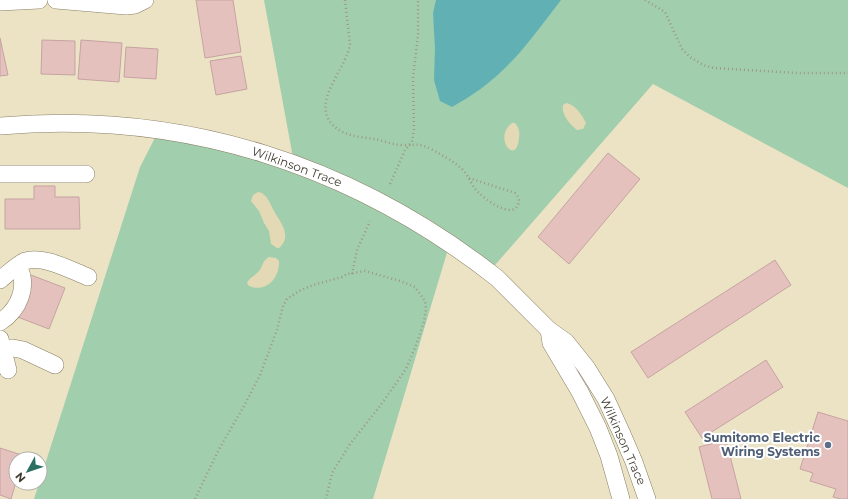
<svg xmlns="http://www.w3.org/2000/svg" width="848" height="499" font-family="Montserrat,sans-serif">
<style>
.green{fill:#a1cead}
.sand{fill:#e3d9b4}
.water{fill:#61b1b4}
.building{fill:#e5c1be;stroke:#c5a3a1}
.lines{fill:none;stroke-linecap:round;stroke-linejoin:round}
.minor-casing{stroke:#887f64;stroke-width:18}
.path{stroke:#9e9882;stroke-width:2.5;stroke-dasharray:1 3;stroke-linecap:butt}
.minor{stroke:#fff;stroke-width:17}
.service-dot{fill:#5c6f8a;stroke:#fff;stroke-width:1.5}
.labels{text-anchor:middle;stroke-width:4;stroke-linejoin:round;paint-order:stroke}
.street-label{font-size:12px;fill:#413d31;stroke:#fff}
.service-label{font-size:12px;font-weight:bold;fill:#4e5e75;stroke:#fff;text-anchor:end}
</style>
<rect width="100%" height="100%" fill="#ece3c5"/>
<polygon class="green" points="264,0 848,0 848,188 653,84 489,272 449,246 373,499 34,499 140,167 159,130 294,163"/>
<g class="sand">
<path d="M566,103c10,2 16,12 20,20l-3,6 -6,1c-7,-5 -16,-16 -14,-25z"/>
<path d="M512,123h3c4,4 5,10 4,15 -2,29 -27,0 -7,-15z"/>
<path d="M258,192c9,1 12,12 16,19 6,11 19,25 5,37h-2l-6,-4 -2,-13 -5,-8 -5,-12 -8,-10 2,-6z"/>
<path d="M269,257l7,1 3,3c1,17 -13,32 -30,25l-2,-3c3,-6 8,-7 12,-12 4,-5 3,-10 10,-14z"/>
</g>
<path class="water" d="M436,0h125c-18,23 -35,48 -57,69 -15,15 -34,28 -52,38l-12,-6 -6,-21 1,-32 -2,-35z"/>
<g class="building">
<polygon points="196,0 233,0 241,52 205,58"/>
<polygon points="0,38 8,75 0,76"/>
<polygon points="42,40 75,41 75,75 41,74"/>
<polygon points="81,40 122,43 119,82 78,79"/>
<polygon points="126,47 158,49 156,79 124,77"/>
<polygon points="241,56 247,89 216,95 210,61"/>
<polygon points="608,153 640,179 569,264 538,237"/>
<polygon points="34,186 55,186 55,197 79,197 80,229 5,229 5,199 34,199"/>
<polygon points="775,260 791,285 648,378 631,352"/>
<polygon points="31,275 65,288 49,329 15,316"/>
<polygon points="766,360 783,387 702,438 685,412"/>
<polygon points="818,412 848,421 848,499 841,499 833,497 836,489 810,481 813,473 800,469"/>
<polygon points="726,440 741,499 712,499 699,447"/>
<polygon points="0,448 25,456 24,459 16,459 16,482 11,499 0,495"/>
</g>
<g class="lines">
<g class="minor-casing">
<g id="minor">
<polyline points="56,0 126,6 135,5 145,0"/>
<polyline points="0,2 39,0"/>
<path d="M0,126c184,-16 353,39 497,152l52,52 17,12 20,25 20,32 16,35 12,28 13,37"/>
<polyline points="0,174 86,174"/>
<path d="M0,280c7,-6 17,-15 25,-19 19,-6 45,9 63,16"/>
<path d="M0,322c19,-12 29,-36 18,-56"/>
<polyline points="549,330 551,343 580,392 598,428 609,456 621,499"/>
<polyline points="0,339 8,370"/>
<polyline points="3,351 13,348 23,350 55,365"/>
</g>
</g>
<g class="path">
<path d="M345,0l5,44c-3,23 -35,54 -21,76 10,16 30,17 46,19 9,2 18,6 27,6 13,0 17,-2 29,4 11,6 22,12 31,20 7,7 9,16 16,23 8,8 25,21 37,17 5,-5 5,-11 0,-16l-46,-15"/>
<polyline points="645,0 665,12 682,49 690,57 703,65 714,68 796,73 848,73"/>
<polyline points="390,184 405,150 412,142 414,130 413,78 418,35 418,0"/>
<polyline points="352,274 357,250 370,221"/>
<polyline points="195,499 218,451 244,406 260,375 277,330 283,306 287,299 299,291 313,285 342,277 347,274 365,271 400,281 415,287 425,301 426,309 424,322 416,345 406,369 380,406 350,444 332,473 326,499"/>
</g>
<use href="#minor" class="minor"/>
</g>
<circle class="service-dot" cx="828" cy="445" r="4"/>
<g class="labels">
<g class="street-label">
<text transform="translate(297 167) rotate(20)" y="4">Wilkinson Trace</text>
<text transform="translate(623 441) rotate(66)" y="4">Wilkinson Trace</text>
</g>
<g class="service-label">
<text x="820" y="442">Sumitomo Electric<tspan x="820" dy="14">Wiring Systems</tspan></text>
</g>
</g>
<g transform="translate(28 471) rotate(230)"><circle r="19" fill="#ffffff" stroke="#b3b1ad"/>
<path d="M0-3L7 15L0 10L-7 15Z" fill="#2b6f62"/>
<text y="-6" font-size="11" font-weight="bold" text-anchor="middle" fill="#413d31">N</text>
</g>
</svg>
